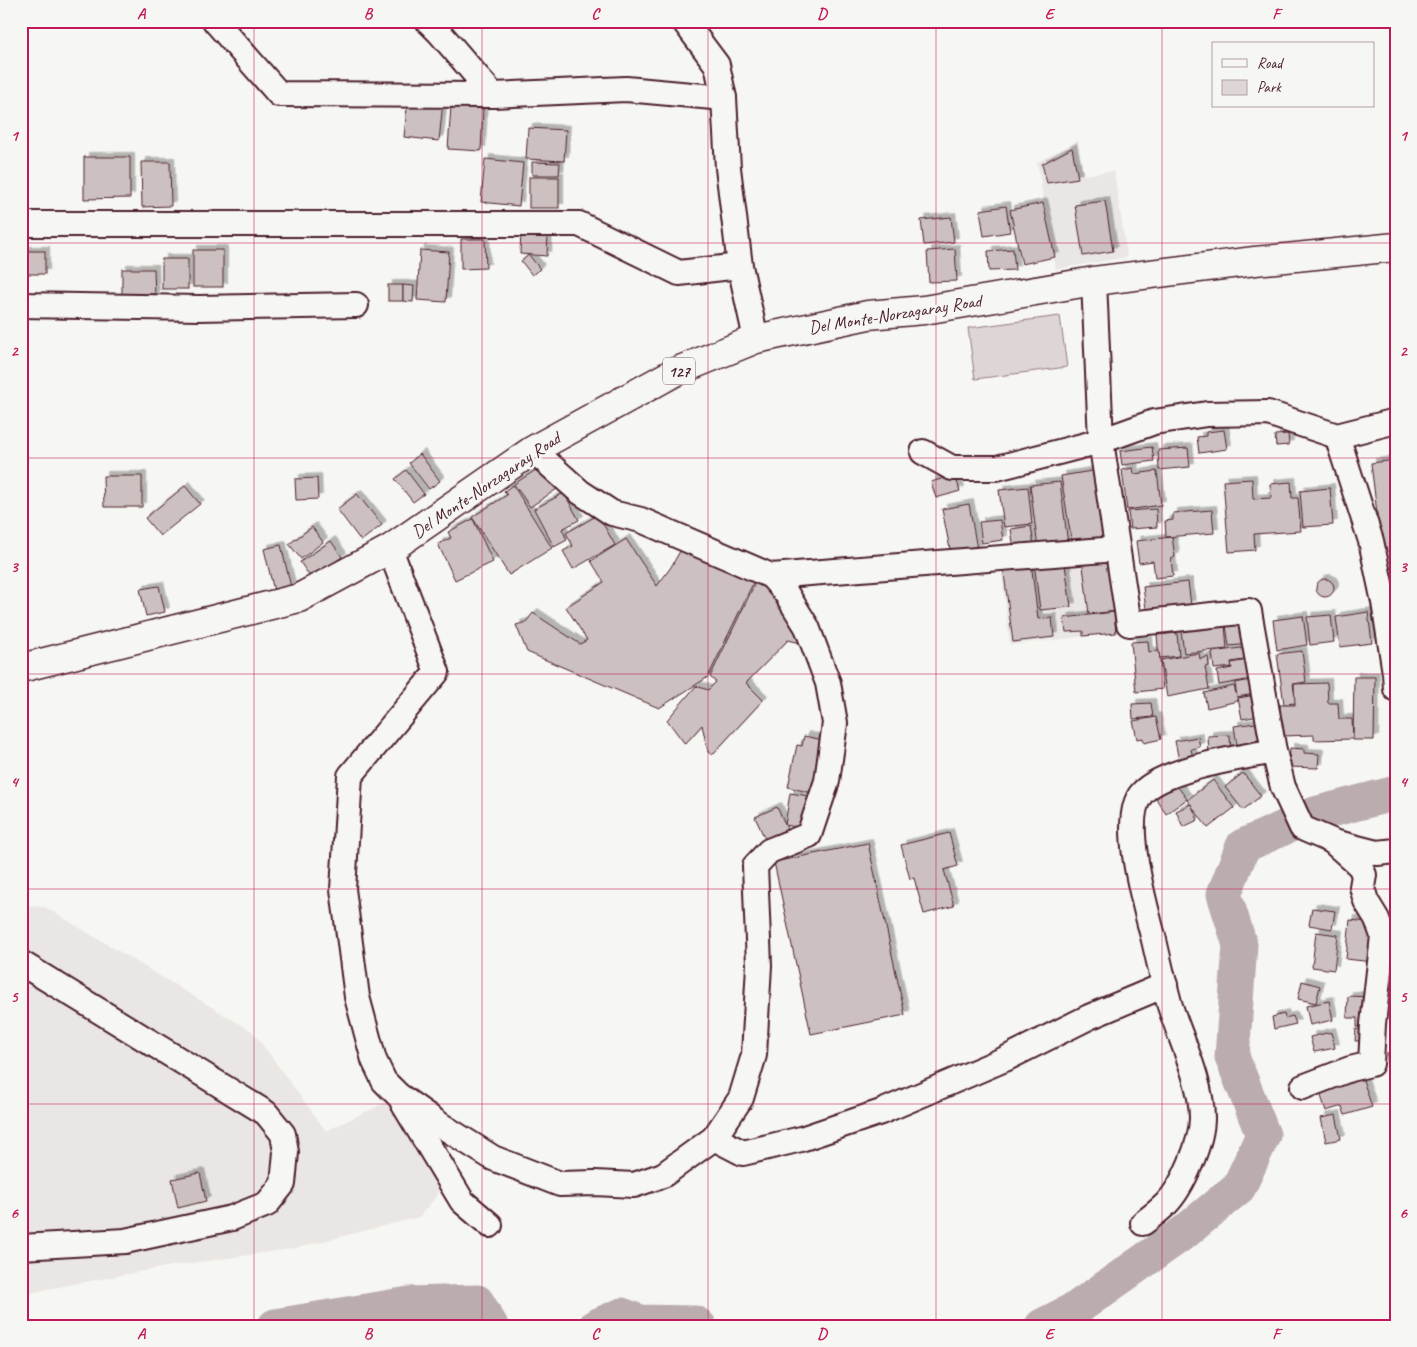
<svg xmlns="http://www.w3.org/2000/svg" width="1417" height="1347" font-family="Caveat,sans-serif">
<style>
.built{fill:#e9e6e3}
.green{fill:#ddd6d5;stroke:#947a80}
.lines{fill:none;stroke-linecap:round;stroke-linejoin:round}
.river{stroke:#bbadae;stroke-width:35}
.building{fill:#ccc1c0;stroke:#4a1f2b;filter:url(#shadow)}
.minor-casing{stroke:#4a1f2b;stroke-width:28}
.major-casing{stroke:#4a1f2b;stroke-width:31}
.minor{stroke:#f6f6f2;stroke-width:24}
.major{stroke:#f6f6f2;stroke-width:28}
.grid{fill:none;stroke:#c2185b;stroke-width:1;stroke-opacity:0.55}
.labels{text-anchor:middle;stroke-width:5;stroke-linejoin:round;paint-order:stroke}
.shield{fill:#f6f6f2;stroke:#7e6067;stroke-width:1}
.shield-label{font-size:16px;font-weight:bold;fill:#4a1f2b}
.street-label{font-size:18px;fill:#4a1f2b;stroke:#f6f6f2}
.neatline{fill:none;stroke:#c2185b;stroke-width:2}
.grid-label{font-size:16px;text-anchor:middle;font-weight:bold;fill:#c2185b}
</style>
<defs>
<filter id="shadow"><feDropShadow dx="4.5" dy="-4.5" stdDeviation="0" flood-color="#0004"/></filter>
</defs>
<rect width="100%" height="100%" fill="#f6f6f2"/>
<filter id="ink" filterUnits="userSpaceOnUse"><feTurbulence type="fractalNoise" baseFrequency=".02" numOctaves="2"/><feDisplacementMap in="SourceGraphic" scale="10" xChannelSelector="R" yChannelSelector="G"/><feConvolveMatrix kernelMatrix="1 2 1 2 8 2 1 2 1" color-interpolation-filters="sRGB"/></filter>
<g filter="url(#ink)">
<g class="built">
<polygon points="1078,141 1083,175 1114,171 1127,257 1056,269 1037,162"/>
<polygon points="1111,553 1121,632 1010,645 1001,565"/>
<polygon points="21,906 45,907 253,1032 326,1131 395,1098 441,1183 435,1198 419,1217 296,1248 165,1267 47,1289 29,1294 21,1300"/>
</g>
<polygon class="green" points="1060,316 1067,367 975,379 968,328"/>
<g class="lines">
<g class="river">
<polyline points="275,1326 409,1304 477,1302 491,1326"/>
<polyline points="596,1326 622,1315 640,1322 695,1323 699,1326"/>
<polyline points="1042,1326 1077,1308 1186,1231 1239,1187 1263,1135 1232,1057 1240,945 1224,894 1243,846 1315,814 1396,793"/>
</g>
</g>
<g class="building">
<polygon points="408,98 443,102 439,141 404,137"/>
<polygon points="451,106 483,109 481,151 448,149"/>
<polygon points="528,128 566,130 564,161 526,159"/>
<polygon points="1072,148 1078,178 1047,183 1042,164"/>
<polygon points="84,157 130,157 130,198 84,199"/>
<polygon points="485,159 523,163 519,206 481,202"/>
<polygon points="141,162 170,162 171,206 142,207"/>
<polygon points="532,162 560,163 559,175 532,175"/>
<rect x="529" y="177" width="30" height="31"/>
<polygon points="1105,201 1113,251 1083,256 1075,205"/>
<polygon points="1043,203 1055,257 1022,264 1010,210"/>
<polygon points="1006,206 1010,232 984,236 980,210"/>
<polygon points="951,217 954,242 924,245 921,220"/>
<polygon points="521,231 548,233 547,256 520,254"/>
<polygon points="461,239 485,239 486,268 461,269"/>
<polygon points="955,249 957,281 929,282 927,251"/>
<polygon points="1013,249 1015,270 989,271 988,251"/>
<rect x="193" y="250" width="30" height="37"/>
<polygon points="420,250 449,252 446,302 417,300"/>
<rect x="21" y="251" width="24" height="23"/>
<polygon points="529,255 540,269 532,275 521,261"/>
<rect x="162" y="259" width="26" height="30"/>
<polygon points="122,269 154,269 155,297 122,297"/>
<rect x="388" y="285" width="15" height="16"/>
<polygon points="403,285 414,286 413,302 403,301"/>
<polygon points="1224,430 1227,449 1199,453 1197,437 1206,436 1206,432"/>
<polygon points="1288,434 1289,445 1276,446 1275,435"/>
<polygon points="1152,447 1154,461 1122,465 1120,451"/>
<polygon points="1188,448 1190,467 1159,470 1158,450"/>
<polygon points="420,454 440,481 429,489 409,463"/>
<polygon points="1396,460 1396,580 1385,581 1371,463"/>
<polygon points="545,464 560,487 530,507 514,484"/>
<polygon points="1133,468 1134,474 1157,471 1161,505 1127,510 1122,470"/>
<polygon points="406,470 424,494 413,502 395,479"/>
<polygon points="1098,470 1110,538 1072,544 1061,476"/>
<polygon points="955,475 960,491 936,498 931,482"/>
<polygon points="103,476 142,476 142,507 104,507"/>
<polygon points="317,478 318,499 296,500 295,479"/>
<polygon points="1252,479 1253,499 1271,498 1270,484 1291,482 1292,498 1298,498 1301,531 1254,534 1255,550 1229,552 1223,481"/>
<polygon points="1060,482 1068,544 1038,548 1030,485"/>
<polygon points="513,485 552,548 509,575 472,517 507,495 504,491"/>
<polygon points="185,486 200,504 160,536 145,518"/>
<polygon points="1028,487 1032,524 1004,527 999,490"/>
<polygon points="1330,488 1333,525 1303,527 1300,491"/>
<polygon points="564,493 579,520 562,529 567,540 554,547 534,509"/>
<polygon points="357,494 382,525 361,541 337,509"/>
<polygon points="969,504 977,549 951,554 942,509"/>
<polygon points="1156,509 1157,527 1130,529 1128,511"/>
<polygon points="1212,510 1214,533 1166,537 1165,521 1173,520 1173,513"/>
<polygon points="598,515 615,545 573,569 563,551 573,546 566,533"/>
<polygon points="473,519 493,562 455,580 438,544 451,538 448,532"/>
<polygon points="1000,520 1003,540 982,543 979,522"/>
<polygon points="1031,526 1034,546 1014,549 1011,529"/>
<polygon points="312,527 323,542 301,559 289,544"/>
<polygon points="1172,537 1175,557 1171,559 1173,576 1155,578 1153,561 1139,563 1136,541"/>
<polygon points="626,539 657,586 671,567 684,544 756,577 708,677 659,708 527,652 516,625 526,622 533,613 580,644 587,640 566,607 604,582 591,561"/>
<polygon points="331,541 342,557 311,578 300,562"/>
<polygon points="281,545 291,587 274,591 264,549"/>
<polygon points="1109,554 1117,611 1089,614 1082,558"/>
<polygon points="1064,558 1071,607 1040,610 1034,562"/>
<polygon points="1031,562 1038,619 1052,618 1054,637 1013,642 1003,566"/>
<polygon points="758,577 778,589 775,602 799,631 801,643 788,640 746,683 763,700 712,755 708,752 702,725 685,744 667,720 696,686 708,690 716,682 710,677"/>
<circle cx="1325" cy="588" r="9"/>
<polygon points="1188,582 1191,605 1146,609 1143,587"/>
<polygon points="159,586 165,612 146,616 140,589"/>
<polygon points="1114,612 1116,633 1083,636 1083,631 1066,632 1064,618"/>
<polygon points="1368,612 1372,643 1340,647 1336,617"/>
<polygon points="1331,615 1334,642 1310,645 1307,617"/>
<polygon points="1303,616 1307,645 1277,650 1273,620"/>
<polygon points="1247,622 1250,644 1229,646 1226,625"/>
<polygon points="1225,625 1227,649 1184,653 1181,630"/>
<polygon points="1177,633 1179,656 1159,658 1157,635"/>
<polygon points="1148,641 1149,652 1159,651 1163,689 1136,692 1131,642"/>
<polygon points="1248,647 1250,659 1231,662 1232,667 1214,669 1212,652"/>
<polygon points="1302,651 1306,682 1293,684 1296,703 1284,704 1277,654"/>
<polygon points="1199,653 1200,659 1208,657 1209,666 1205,667 1209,689 1167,697 1161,660"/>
<polygon points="1253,659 1257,678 1219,685 1217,671 1232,668 1231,663"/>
<polygon points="1354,677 1375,677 1374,740 1353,740"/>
<polygon points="1257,679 1260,693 1237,697 1235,683"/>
<polygon points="1327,683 1328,703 1338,703 1339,719 1352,719 1353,739 1314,740 1314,735 1281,736 1280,705 1295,705 1294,684"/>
<polygon points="1234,686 1238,701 1207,708 1204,693"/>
<polygon points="1261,694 1265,715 1242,719 1238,698"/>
<polygon points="1151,703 1153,717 1133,719 1132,704"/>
<polygon points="1156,717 1161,739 1144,743 1143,738 1137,739 1133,721"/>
<polygon points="1263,722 1266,748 1238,752 1234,726"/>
<polygon points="1230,735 1231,755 1209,756 1208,736"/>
<polygon points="804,736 823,740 812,793 788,787 797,745 802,746"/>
<polygon points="1198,737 1200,747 1191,749 1194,762 1180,765 1175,741"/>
<polygon points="1290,748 1304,749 1304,753 1319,754 1318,768 1289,767"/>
<polygon points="1243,773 1261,796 1243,810 1225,787"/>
<polygon points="1213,780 1234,808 1208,828 1187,800"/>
<polygon points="1175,783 1187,799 1166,814 1155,797"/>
<polygon points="790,793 809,796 804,828 785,825"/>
<polygon points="1191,804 1198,820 1183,827 1176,811"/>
<polygon points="777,807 787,829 765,839 755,817"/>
<polygon points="949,833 958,866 944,870 954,906 924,914 914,878 910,879 901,845"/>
<polygon points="868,843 905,1015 811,1034 774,862"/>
<polygon points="1392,889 1396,889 1396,912"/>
<polygon points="1312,908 1335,911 1332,929 1309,925"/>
<polygon points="1350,920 1377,923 1373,962 1346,959"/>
<polygon points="1316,932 1338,935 1334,970 1312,967"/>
<polygon points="1302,981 1320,986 1316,1003 1298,999"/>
<polygon points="1392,989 1396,989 1396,1006 1392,1005"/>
<polygon points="1348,996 1370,997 1369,1027 1357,1027 1357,1018 1347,1018"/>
<polygon points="1329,1001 1333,1020 1310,1025 1306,1006"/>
<polygon points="1284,1014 1285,1018 1293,1016 1296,1024 1274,1029 1272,1017"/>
<polygon points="1356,1029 1371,1031 1361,1041 1355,1041"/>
<polygon points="1331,1032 1335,1048 1314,1052 1310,1037"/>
<polygon points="1396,1052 1396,1074 1388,1074 1387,1053"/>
<polygon points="1361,1074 1372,1107 1345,1115 1342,1106 1326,1111 1318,1087"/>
<polygon points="1336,1115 1341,1139 1326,1142 1321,1118"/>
<polygon points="200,1173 206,1201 178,1208 172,1179"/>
</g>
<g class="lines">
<g class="minor-casing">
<g id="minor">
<polyline points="215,21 279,94 493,95"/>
<polyline points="428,21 439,32 493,95 626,89 724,98"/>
<polyline points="684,21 717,65 724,98 728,168 740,266 756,339"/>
<polyline points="21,224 579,224 679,273 740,266"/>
<polyline points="1094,281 1101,441 1129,624 1249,611 1274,751 1283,787 1302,828 1332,841 1360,866 1364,875 1362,887 1366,901 1377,919 1383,936 1373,1024 1371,1064 1350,1069 1303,1087"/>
<polyline points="21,305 199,308 356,305"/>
<polyline points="1337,436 1371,541 1384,602 1395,673 1396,689"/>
<polyline points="533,450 580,492 612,513 641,520 771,576 786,593 807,627 828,683 835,723 827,781 809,835 769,851 755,866 759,965 754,1055 741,1098 714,1138"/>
<polyline points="923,452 952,468 997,468 1101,441 1154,422 1207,414 1268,413 1337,436 1396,421"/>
<polyline points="390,549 437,672 350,776 343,889 357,997 374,1060 384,1081 398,1095 439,1124 493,1158 560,1184 595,1183 634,1185 663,1175 714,1138 743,1153 801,1139 881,1112 1005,1059 1089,1017 1165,985"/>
<polyline points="771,576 1117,549"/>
<polyline points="1338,843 1377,853 1396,851"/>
<polyline points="21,963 266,1113 283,1134 286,1152 283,1184 267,1204 232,1218 125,1241 21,1247"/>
<polyline points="403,1103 462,1201 490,1225"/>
<path d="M1143,1223c8,-6 16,-12 23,-19 17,-17 36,-62 36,-86 0,-35 -21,-78 -32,-112 -6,-22 -11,-44 -16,-66 -8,-32 -35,-121 -12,-147 23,-25 98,-35 132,-42"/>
</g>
</g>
<g class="major-casing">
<polyline id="major" points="21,668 299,598 390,549 533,450 675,372 756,339 868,315 924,310 1094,281 1255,261 1396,247"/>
</g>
<use href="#minor" class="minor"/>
<use href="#major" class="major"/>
</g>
</g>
<path class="grid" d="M254,21v1305M482,21v1305M708,21v1305M936,21v1305M1162,21v1305M21,243h1375M21,458h1375M21,674h1375M21,889h1375M21,1104h1375"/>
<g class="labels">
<rect class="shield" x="663" y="357.5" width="32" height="27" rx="4"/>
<g class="shield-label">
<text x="679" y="377">127</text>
</g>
<g class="street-label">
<text transform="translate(895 314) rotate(-9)" y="6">Del Monte-Norzagaray Road</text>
<text transform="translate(486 485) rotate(-34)" y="6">Del Monte-Norzagaray Road</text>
</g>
</g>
<rect width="1417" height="1347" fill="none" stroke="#f6f6f2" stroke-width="55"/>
<rect x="1212" y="42" width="162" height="65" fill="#f6f6f2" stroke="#b1a0a2"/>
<rect x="1222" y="59" width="25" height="8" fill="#f6f6f2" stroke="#b1a0a2"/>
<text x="1257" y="68" font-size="15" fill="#4a1f2b">Road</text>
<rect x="1222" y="80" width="25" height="15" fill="#ddd6d5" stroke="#b1a0a2"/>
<text x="1257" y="92" font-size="15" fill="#4a1f2b">Park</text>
<rect x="28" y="28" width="1362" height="1292" class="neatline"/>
<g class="grid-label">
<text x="141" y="19">A</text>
<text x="368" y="19">B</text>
<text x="595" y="19">C</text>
<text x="822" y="19">D</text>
<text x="1049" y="19">E</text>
<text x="1276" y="19">F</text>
<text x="14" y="141">1</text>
<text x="1403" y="141">1</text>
<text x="14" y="356">2</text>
<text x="1403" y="356">2</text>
<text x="14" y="572">3</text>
<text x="1403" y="572">3</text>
<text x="14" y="787">4</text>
<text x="1403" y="787">4</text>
<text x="14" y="1002">5</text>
<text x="1403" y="1002">5</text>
<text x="14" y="1218">6</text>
<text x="1403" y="1218">6</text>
<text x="141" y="1339">A</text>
<text x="368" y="1339">B</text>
<text x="595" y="1339">C</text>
<text x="822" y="1339">D</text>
<text x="1049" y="1339">E</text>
<text x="1276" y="1339">F</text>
</g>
</svg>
